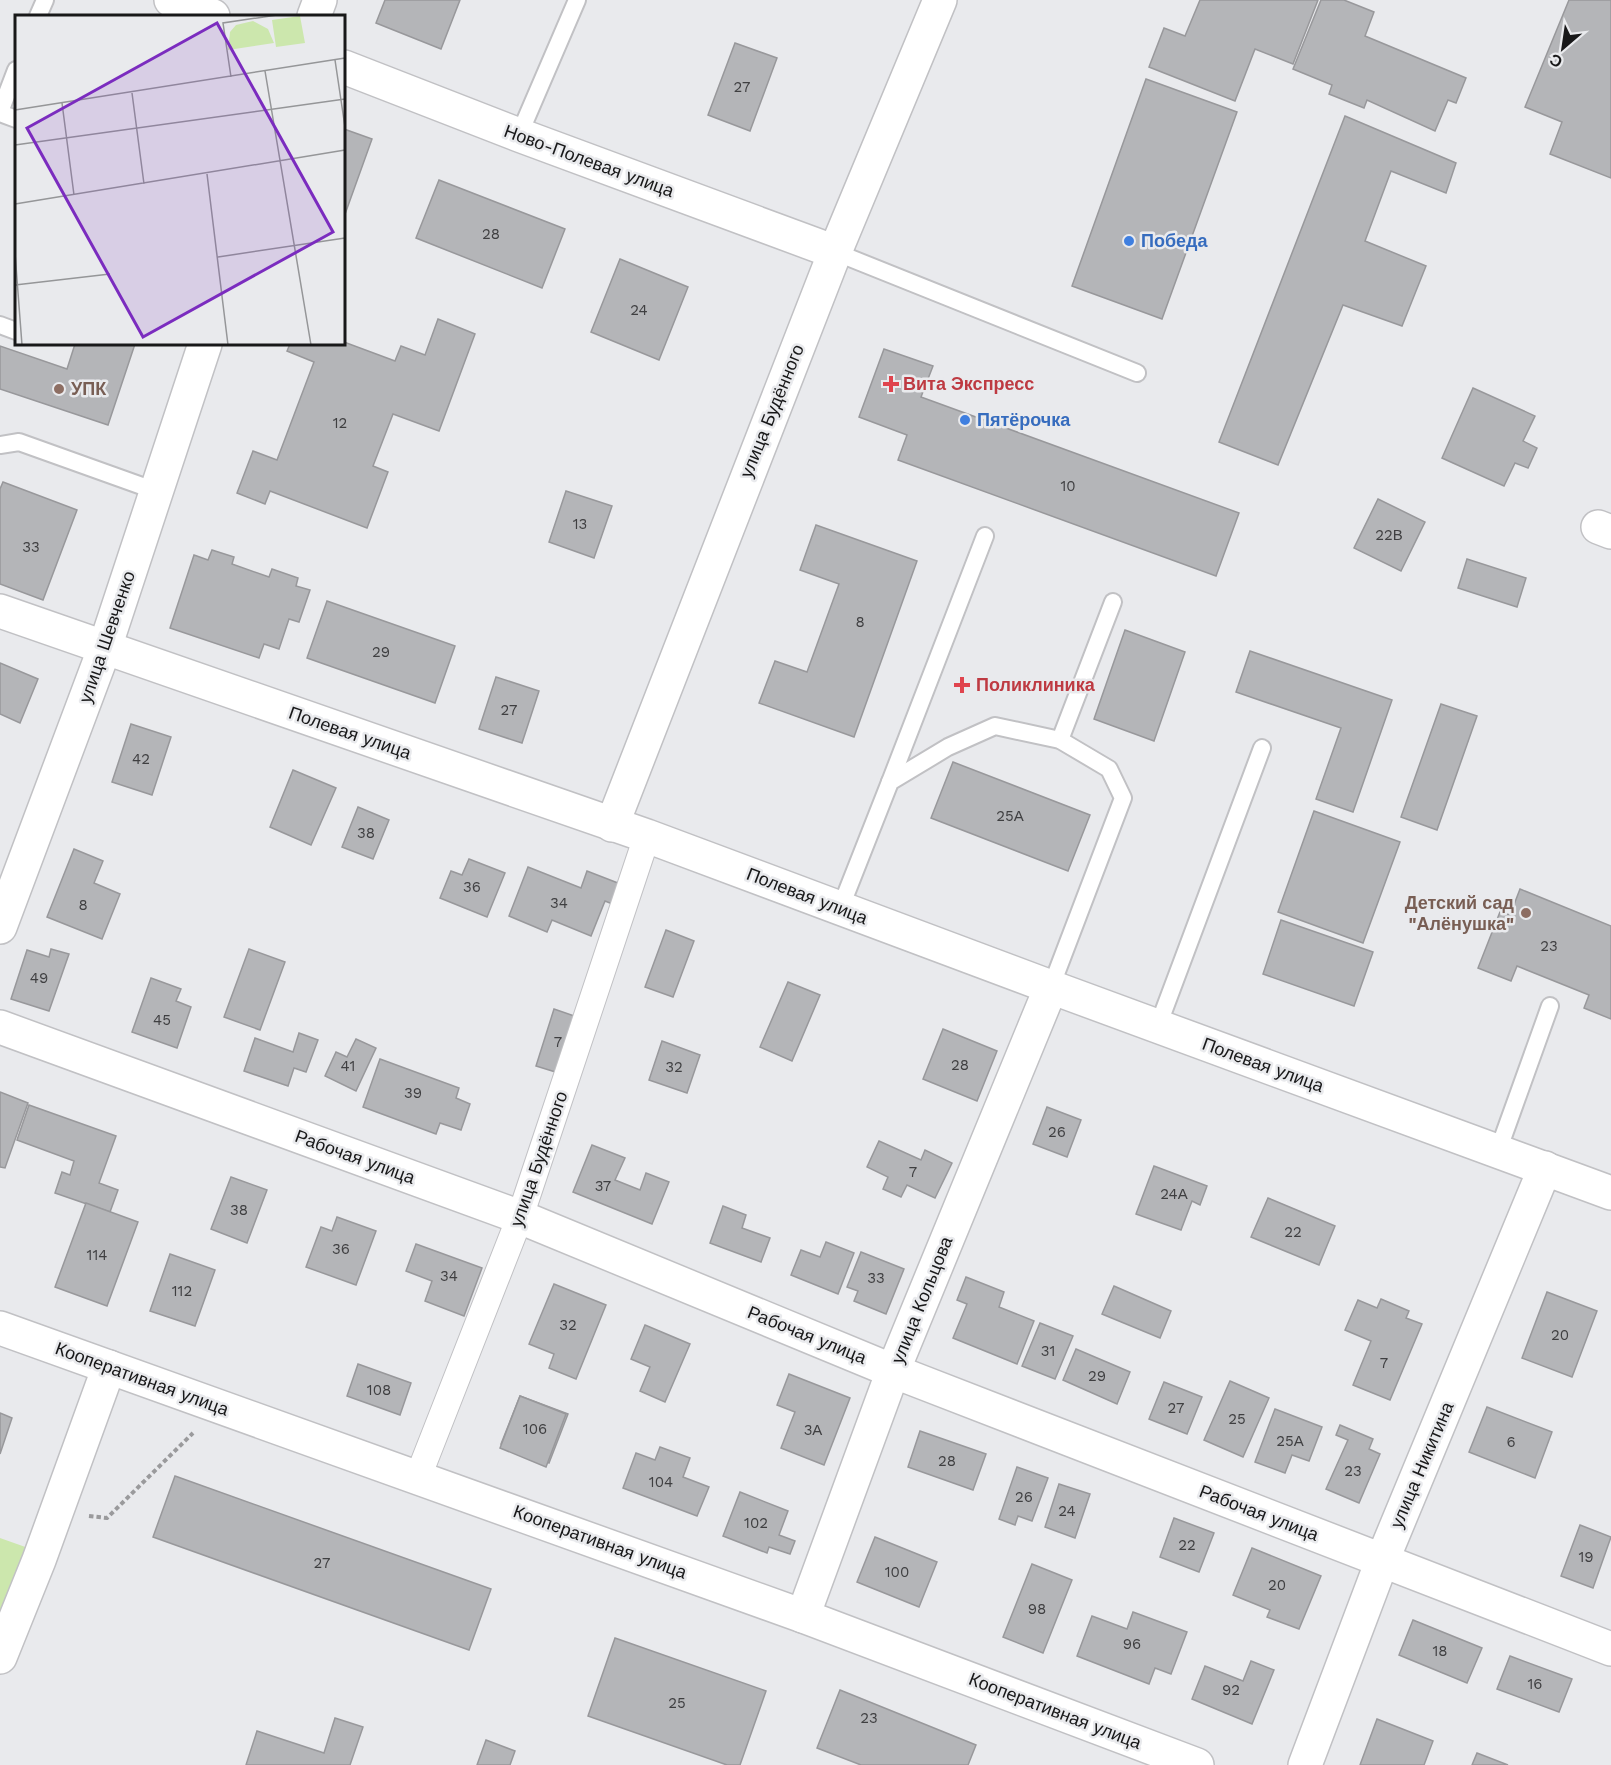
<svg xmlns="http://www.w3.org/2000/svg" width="1611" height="1765" font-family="'Work Sans',sans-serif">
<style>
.green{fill:#cce7ad}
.building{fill:#b4b5b8;stroke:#98989b;stroke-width:1.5}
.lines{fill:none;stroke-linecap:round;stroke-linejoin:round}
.service-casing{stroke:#c1c1c4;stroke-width:20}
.pedestrian-casing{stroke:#c1c1c4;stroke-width:28}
.minor-casing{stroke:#c1c1c4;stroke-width:36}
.tertiary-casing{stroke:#c1c1c4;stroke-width:36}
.path{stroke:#9a9a9c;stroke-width:4;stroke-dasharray:4.5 3;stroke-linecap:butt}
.service{stroke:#fff;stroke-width:16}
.pedestrian{stroke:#fff;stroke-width:26}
.minor{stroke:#fff;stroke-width:33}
.tertiary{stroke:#fff;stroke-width:33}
.shop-dot{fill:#3f7fe0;stroke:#e9eaed;stroke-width:2}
.health-dot{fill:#e0444e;stroke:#e9eaed;stroke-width:2}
.education-dot{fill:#8d6e63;stroke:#e9eaed;stroke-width:2}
.labels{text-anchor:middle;stroke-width:5;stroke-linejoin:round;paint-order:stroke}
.number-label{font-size:15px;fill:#3f3f41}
.street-label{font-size:18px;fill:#181819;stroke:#e9eaed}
.shop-label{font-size:18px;font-weight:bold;fill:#366cbe;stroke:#e9eaed;text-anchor:start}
.health-label{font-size:18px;font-weight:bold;fill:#be3a42;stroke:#e9eaed;text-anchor:start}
.education-label{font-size:18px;font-weight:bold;fill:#785e54;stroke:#e9eaed;text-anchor:start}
.inset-road{fill:none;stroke:#959698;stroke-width:1.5}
.view{fill:#7b2cbf;fill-opacity:0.15;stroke:#7b2cbf;stroke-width:3}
.inset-edge{fill:none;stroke:#181819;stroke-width:3}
</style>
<rect width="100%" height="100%" fill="#e9eaed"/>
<polygon class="green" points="0,1538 31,1549 17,1585 0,1612"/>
<g class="building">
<polygon points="385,0 460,0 441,49 376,23"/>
<polygon points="1200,0 1318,0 1293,64 1255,49 1235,101 1149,67 1164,28 1185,36"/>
<polygon points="1321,0 1344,0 1374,12 1365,36 1466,78 1456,103 1448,100 1435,131 1367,100 1364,108 1329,94 1332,85 1293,69"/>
<polygon points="1569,0 1611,0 1611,178 1550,154 1562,122 1525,107"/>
<polygon points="735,43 777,58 750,131 708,115"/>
<polygon points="1146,79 1237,112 1162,319 1072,286"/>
<polygon points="1345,116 1456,163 1446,193 1391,171 1365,241 1426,266 1402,326 1343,305 1278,465 1219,442"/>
<polygon points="344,129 372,139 344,217"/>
<polygon points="439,180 565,229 542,288 416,238"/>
<polygon points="620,259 688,287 659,360 591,332"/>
<polygon points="438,319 475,334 439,431 393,414 373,466 388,472 367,528 270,491 265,504 237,493 253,451 277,460 314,362 287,351 290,344 344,342 395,361 401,346 425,355"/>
<polygon points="75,344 135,344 108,425 0,389 0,346 67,369"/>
<polygon points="884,349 933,366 921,397 1239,513 1216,576 898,460 907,435 859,417"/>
<polygon points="1473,388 1535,416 1523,441 1537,448 1528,468 1515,463 1504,486 1442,458"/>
<polygon points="3,482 77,510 43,600 0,584 0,489"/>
<polygon points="566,491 612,506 594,558 549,542"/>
<polygon points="1378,499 1425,522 1401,571 1354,548"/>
<polygon points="816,525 917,561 854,737 759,703 775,661 807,672 839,584 800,570"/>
<polygon points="212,550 234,557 232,564 269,577 272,569 298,578 296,586 310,590 299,622 289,619 279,649 264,644 259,658 170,628 194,555 208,560"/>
<polygon points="1467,559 1526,578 1517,607 1458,588"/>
<polygon points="327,601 455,646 435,703 307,658"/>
<polygon points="1125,630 1185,652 1154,741 1094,719"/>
<polygon points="1250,651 1392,700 1353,812 1316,799 1341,728 1236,692"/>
<polygon points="0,663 38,679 20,723 0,714"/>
<polygon points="496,677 539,691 522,743 479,729"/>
<polygon points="1441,704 1477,716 1437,830 1401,817"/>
<polygon points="131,724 171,737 152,795 112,782"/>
<polygon points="953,762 1090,815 1068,871 931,818"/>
<polygon points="293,770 336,788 311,845 270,827"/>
<polygon points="358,807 389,820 373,859 342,847"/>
<polygon points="1314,811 1400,842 1363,943 1278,912"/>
<polygon points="74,849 103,861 94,883 120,894 102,939 47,917"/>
<polygon points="469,859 505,873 487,917 440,898 451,871 462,875"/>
<polygon points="528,867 581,888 587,871 623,885 615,905 605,901 591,936 552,920 547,932 509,916"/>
<polygon points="1520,889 1611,926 1611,1019 1584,1008 1589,995 1517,966 1511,981 1478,968 1500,912 1510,915"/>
<polygon points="1281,920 1373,952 1354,1006 1263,974"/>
<polygon points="666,930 694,941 673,997 645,987"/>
<polygon points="51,949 69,954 49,1011 11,999 27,950 49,957"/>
<polygon points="249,949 285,962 260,1030 224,1017"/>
<polygon points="151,978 181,989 176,1001 191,1007 177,1048 132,1032"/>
<polygon points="788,982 820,995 792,1061 760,1047"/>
<polygon points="554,1009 580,1018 562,1074 536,1066"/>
<polygon points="943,1029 997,1051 977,1101 923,1079"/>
<polygon points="299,1033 318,1040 306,1072 294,1068 288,1086 244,1071 255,1038 293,1052"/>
<polygon points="356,1039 376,1048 356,1091 325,1076 336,1052 347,1057"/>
<polygon points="662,1041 700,1055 687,1093 649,1080"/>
<polygon points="380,1059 459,1088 456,1098 470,1104 461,1130 440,1123 436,1134 363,1107"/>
<polygon points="0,1092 28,1103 5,1168 0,1167"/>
<polygon points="29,1105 116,1136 99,1183 118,1190 110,1212 55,1193 62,1172 70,1175 74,1161 17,1140"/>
<polygon points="1047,1107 1081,1120 1067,1157 1033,1144"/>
<polygon points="879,1141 921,1160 925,1150 952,1163 935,1198 907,1185 901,1197 883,1189 888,1177 867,1167"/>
<polygon points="592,1145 625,1158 615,1180 640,1190 646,1173 669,1182 652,1224 573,1192"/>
<polygon points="1154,1166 1207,1186 1200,1205 1192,1201 1181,1230 1136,1214"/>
<polygon points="231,1177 267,1190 247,1243 211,1229"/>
<polygon points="1268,1198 1335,1226 1319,1265 1251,1237"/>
<polygon points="86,1203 138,1222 107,1306 55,1287"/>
<polygon points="723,1206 746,1215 742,1228 770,1238 761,1262 710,1243"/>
<polygon points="337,1217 376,1231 356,1285 306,1267 321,1227 332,1231"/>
<polygon points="826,1242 854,1253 838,1294 791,1275 801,1250 820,1257"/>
<polygon points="416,1244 482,1268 464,1316 425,1301 432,1281 406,1271"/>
<polygon points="861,1252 904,1269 886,1314 854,1301 858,1291 847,1287"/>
<polygon points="170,1254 215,1270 195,1326 150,1311"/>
<polygon points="966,1277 1004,1292 999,1307 1034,1321 1017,1364 953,1338 967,1304 957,1300"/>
<polygon points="554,1284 606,1305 576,1379 549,1368 554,1354 529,1344"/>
<polygon points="1114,1286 1171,1311 1160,1338 1102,1314"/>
<polygon points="1547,1292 1597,1311 1572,1377 1522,1358"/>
<polygon points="1381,1299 1409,1311 1406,1318 1422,1324 1390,1400 1353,1385 1371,1341 1345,1330 1358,1300 1377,1308"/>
<polygon points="1040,1323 1073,1336 1055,1379 1022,1366"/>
<polygon points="645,1325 690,1344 665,1402 640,1391 650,1367 631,1359"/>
<polygon points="1076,1349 1130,1372 1117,1404 1063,1380"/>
<polygon points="358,1364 411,1383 400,1415 347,1396"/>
<polygon points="789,1374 850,1398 824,1465 781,1448 795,1412 777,1405"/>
<polygon points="1230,1381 1269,1398 1243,1457 1204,1440"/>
<polygon points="1164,1382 1202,1397 1187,1434 1149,1419"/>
<polygon points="520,1396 568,1414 549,1463 501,1444"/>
<polygon points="520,1396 566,1414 546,1467 500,1448"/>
<polygon points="1487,1407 1552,1432 1535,1478 1469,1452"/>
<polygon points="1275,1409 1322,1427 1309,1461 1292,1455 1285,1473 1255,1462"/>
<polygon points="0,1413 12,1418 0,1454"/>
<polygon points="1340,1425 1373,1439 1369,1449 1380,1454 1359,1503 1326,1489 1348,1440 1336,1435"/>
<polygon points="920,1431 986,1454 973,1490 908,1467"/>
<polygon points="660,1447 690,1458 683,1477 709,1487 697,1516 623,1488 636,1453 655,1460"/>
<polygon points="1017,1467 1048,1478 1032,1521 1018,1516 1015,1525 999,1519"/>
<polygon points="175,1476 491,1589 469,1650 153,1537"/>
<polygon points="1059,1484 1090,1494 1075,1538 1045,1527"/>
<polygon points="740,1492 788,1511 779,1535 795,1541 790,1554 769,1547 767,1553 723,1536"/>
<polygon points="1174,1518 1214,1533 1199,1572 1160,1557"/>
<polygon points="1580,1525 1611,1537 1593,1588 1561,1576"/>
<polygon points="875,1537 937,1562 919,1607 857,1582"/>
<polygon points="1252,1548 1321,1576 1299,1629 1267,1617 1270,1610 1233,1595"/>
<polygon points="1032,1564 1072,1580 1043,1653 1003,1637"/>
<polygon points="1133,1612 1187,1632 1171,1674 1155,1668 1149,1684 1077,1656 1092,1616 1127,1629"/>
<polygon points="1413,1620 1482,1648 1467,1683 1399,1655"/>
<polygon points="615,1638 766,1691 740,1765 727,1765 588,1716"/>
<polygon points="1510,1656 1572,1679 1559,1712 1497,1689"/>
<polygon points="1251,1661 1274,1670 1252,1724 1192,1699 1205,1666 1243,1681"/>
<polygon points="840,1690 976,1745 968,1765 861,1765 817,1748"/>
<polygon points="335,1718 363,1727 350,1765 246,1765 257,1731 324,1753"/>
<polygon points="1377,1719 1433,1741 1424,1765 1360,1765"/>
<polygon points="486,1740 515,1751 510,1765 477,1765"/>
<polygon points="1477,1753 1508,1765 1472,1765"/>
</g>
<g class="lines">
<g class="service-casing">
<g id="service">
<polyline points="38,16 45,0"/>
<polyline points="0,112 16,70"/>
<polyline points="0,113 16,119"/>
<polyline points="519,135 577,0"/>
<polyline points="835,252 1137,373"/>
<polyline points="0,325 16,331"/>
<polyline points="0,445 19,442 156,491"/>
<polyline points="1060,740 1113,602"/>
<polyline points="890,782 985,536"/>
<polyline points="840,909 890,782 948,747 995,726 1060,740 1109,769 1123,798 1051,987"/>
<polyline points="1158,1026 1262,748"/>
<polyline points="1498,1151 1550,1006"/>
</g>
</g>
<g class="pedestrian-casing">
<polyline id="pedestrian" points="418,1477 520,1217 647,836"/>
</g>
<g class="minor-casing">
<g id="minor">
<polyline points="171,0 213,16"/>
<polyline points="314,16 320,0"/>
<polyline points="344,67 519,135 835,252"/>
<polyline points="1598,527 1611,532"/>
<polyline points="0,611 647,836 1051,987 1611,1193"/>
<polyline points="612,825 835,252 940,0"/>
<polyline points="0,927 105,647 205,344"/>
<polyline points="0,1027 520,1217 893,1371 1611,1649"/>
<polyline points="803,1616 893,1371 1051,987"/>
<polyline points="0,1657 39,1560 109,1367"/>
<polyline points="1305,1765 1382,1561 1545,1168"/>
</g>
</g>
<g class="tertiary-casing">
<polyline id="tertiary" points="0,1328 803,1616 1197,1765"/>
</g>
<polyline class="path" points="89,1516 107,1518 193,1433"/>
<use href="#service" class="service"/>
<use href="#pedestrian" class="pedestrian"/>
<use href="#minor" class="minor"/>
<use href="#tertiary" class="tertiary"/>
</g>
<g class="shop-dot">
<circle cx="1129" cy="241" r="6"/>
<circle cx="965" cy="420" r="6"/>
</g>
<g class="health-dot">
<path d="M888 375h6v6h6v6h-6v6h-6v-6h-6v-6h6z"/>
<path d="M959 676h6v6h6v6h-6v6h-6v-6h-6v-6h6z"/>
</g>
<g class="education-dot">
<circle cx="59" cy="389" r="6"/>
<circle cx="1526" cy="913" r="6"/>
</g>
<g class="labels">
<g class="number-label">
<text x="742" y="92">27</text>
<text x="491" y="239">28</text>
<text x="639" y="315">24</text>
<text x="340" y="428">12</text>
<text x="1068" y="491">10</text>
<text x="580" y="529">13</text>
<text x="1389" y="540">22В</text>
<text x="31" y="552">33</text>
<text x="860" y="627">8</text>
<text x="381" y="657">29</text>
<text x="509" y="715">27</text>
<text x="141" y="764">42</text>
<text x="1010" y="821">25А</text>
<text x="366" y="838">38</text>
<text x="472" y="892">36</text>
<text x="559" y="908">34</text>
<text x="83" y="910">8</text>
<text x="1549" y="951">23</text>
<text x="39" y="983">49</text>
<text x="162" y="1025">45</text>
<text x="558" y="1047">7</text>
<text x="960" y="1070">28</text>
<text x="348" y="1071">41</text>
<text x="674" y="1072">32</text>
<text x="413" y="1098">39</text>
<text x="1057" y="1137">26</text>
<text x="913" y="1177">7</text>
<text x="603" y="1191">37</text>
<text x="1174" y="1199">24А</text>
<text x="239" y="1215">38</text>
<text x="1293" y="1237">22</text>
<text x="341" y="1254">36</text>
<text x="97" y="1260">114</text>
<text x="449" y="1281">34</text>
<text x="876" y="1283">33</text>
<text x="182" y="1296">112</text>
<text x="568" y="1330">32</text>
<text x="1560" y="1340">20</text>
<text x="1048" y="1356">31</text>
<text x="1384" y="1368">7</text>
<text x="1097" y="1381">29</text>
<text x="379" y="1395">108</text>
<text x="1176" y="1413">27</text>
<text x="1237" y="1424">25</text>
<text x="535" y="1434">106</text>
<text x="813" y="1435">3А</text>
<text x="1290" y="1446">25А</text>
<text x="1511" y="1447">6</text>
<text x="947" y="1466">28</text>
<text x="1353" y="1476">23</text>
<text x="661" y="1487">104</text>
<text x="1024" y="1502">26</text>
<text x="1067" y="1516">24</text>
<text x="756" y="1528">102</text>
<text x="1187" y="1550">22</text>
<text x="1586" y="1562">19</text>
<text x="322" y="1568">27</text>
<text x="897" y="1577">100</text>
<text x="1277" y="1590">20</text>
<text x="1037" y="1614">98</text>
<text x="1132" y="1649">96</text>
<text x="1440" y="1656">18</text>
<text x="1535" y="1689">16</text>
<text x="1231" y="1695">92</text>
<text x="677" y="1708">25</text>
<text x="869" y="1723">23</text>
</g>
<g class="street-label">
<text transform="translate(589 161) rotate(20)" y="6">Ново-Полевая улица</text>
<text transform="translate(772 411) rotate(-68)" y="6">улица Будённого</text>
<text transform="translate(107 637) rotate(-71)" y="6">улица Шевченко</text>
<text transform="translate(350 733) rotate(19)" y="6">Полевая улица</text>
<text transform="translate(807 896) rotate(21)" y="6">Полевая улица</text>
<text transform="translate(1263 1065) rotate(20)" y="6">Полевая улица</text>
<text transform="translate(355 1157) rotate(20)" y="6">Рабочая улица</text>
<text transform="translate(539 1159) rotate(-71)" y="6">улица Будённого</text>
<text transform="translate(922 1300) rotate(-68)" y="6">улица Кольцова</text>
<text transform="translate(807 1335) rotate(22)" y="6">Рабочая улица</text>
<text transform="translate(142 1379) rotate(20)" y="6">Кооперативная улица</text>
<text transform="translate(1422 1465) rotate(-67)" y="6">улица Никитина</text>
<text transform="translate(1259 1513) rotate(21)" y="6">Рабочая улица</text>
<text transform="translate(600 1542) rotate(20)" y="6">Кооперативная улица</text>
<text transform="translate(1055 1711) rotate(21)" y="6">Кооперативная улица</text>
</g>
<g class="shop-label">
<text x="1141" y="247">Победа</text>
<text x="977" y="426">Пятёрочка</text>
</g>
<g class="health-label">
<text x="903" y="390">Вита Экспресс</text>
<text x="976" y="691">Поликлиника</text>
</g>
<g class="education-label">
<text x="71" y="395">УПК</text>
<text x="1514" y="909" text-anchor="end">Детский сад<tspan x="1514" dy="21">"Алёнушка"</tspan></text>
</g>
</g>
<g transform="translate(15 15)">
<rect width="330" height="330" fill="#e9eaed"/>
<path d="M285,1l5,27 -29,4 -4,-27zM238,6l15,8 6,14 -46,7 2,-18 6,-7z" fill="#cce7ad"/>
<path class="inset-road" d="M320,45l10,67M250,56l46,274M216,62l-8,-54 54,-8M117,78l12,91M47,88l12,92M0,95l330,-52M0,130l330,-46M192,159l21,171M0,189l330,-54M0,238l7,92M203,242l127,-19M0,270l95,-11"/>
<path class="view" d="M202,8l116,209 -190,105 -116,-209z"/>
<rect width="330" height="330" class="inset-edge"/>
</g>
<g transform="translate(1563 48) rotate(209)" stroke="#e9eaed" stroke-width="4.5" paint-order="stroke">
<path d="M0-4.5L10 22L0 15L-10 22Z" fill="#181819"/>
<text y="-9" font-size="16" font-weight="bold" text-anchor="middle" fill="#181819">С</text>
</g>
</svg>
